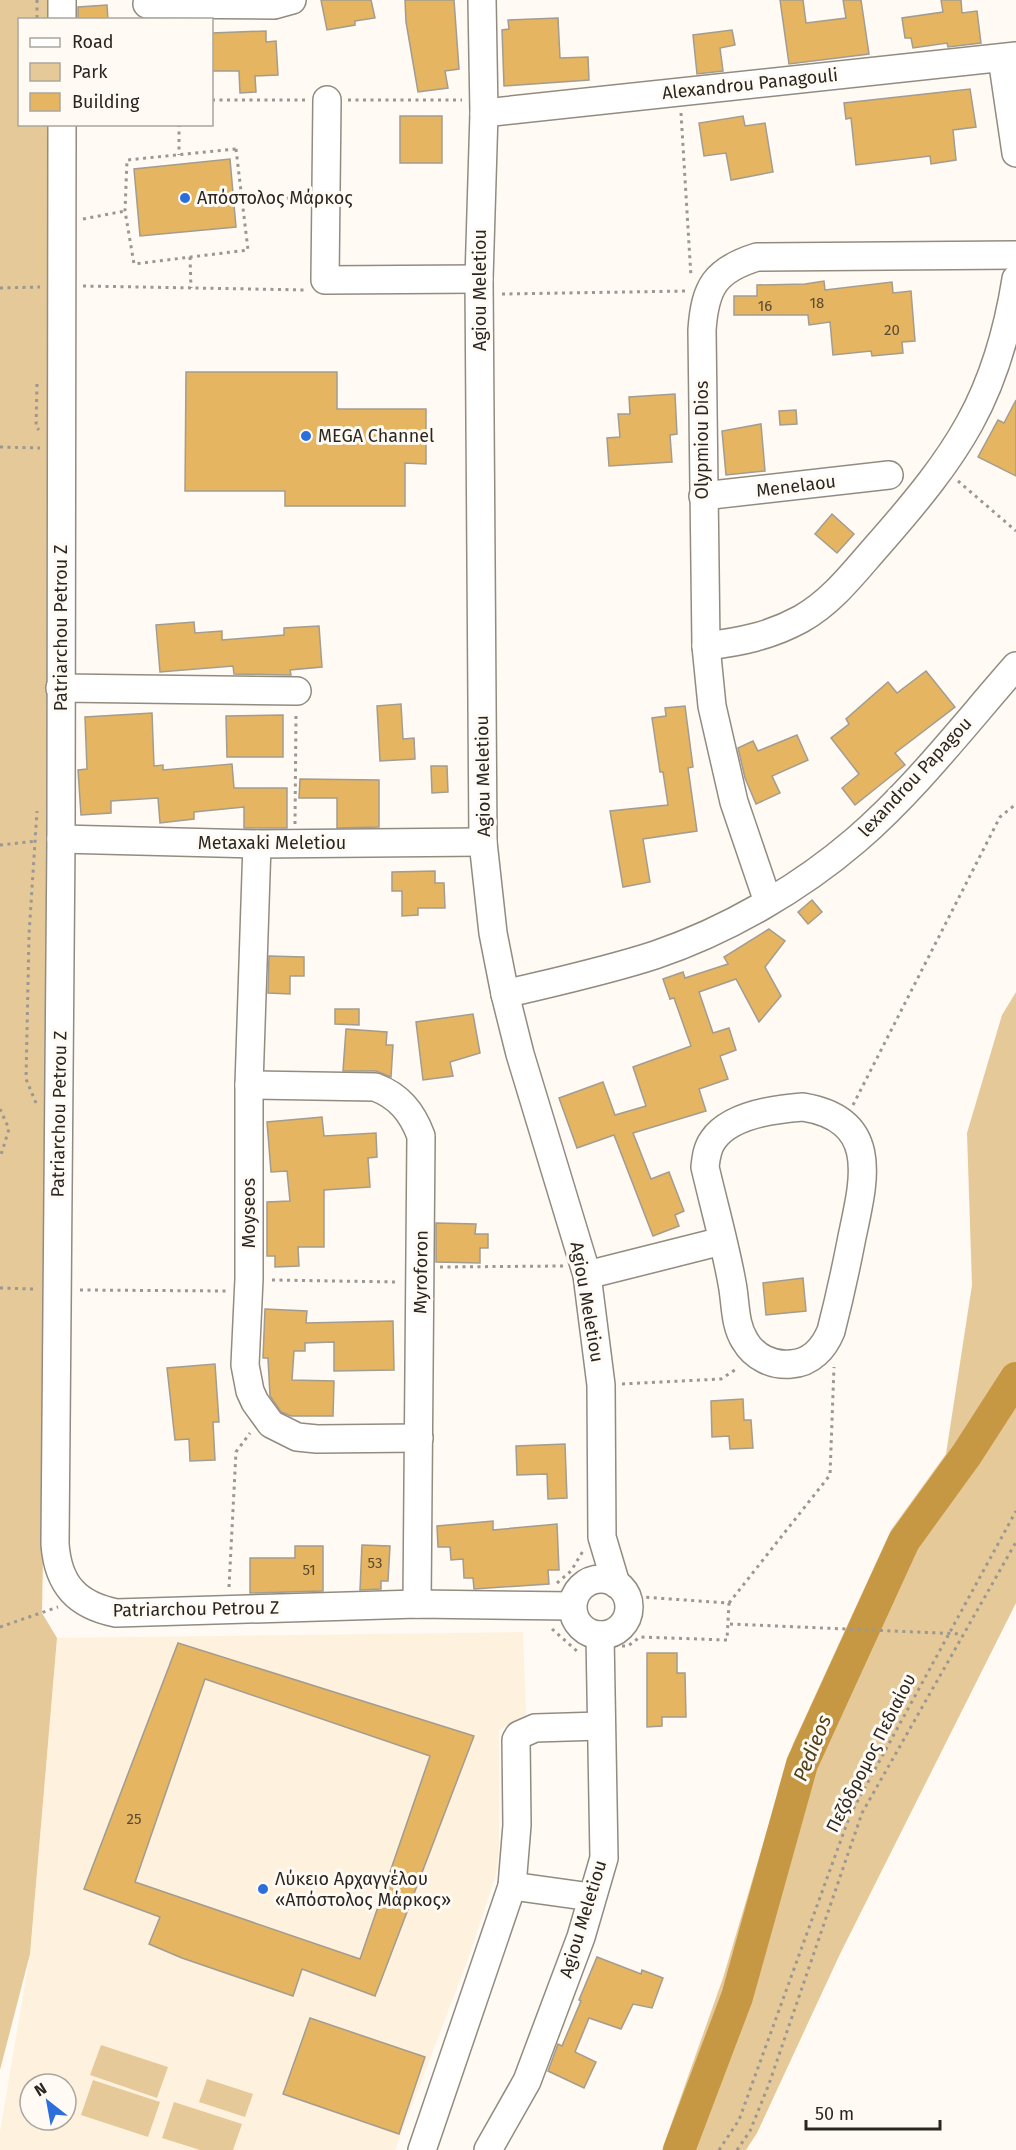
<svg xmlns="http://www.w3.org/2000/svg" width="1016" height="2150" font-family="'Fira Sans',sans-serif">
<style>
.built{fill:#fef2df;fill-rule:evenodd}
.green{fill:#e6c999}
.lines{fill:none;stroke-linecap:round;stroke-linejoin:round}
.river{stroke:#c79843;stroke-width:32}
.building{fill:#e5b561;stroke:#a39c90;stroke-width:1.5;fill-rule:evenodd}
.minor-casing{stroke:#928b80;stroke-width:30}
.path{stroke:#9b9791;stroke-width:3;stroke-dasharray:3 4.5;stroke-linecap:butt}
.minor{stroke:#fff;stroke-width:27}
.poi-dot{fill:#2a6fdb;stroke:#fffaf3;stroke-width:2}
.labels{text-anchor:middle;stroke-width:6;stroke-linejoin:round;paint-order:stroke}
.number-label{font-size:15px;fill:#594a32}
.street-label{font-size:18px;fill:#2a2722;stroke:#fffaf3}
.poi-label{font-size:18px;fill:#2a2722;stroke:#fffaf3;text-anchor:start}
.water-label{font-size:20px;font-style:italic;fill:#533f1b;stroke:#fffaf3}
</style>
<rect width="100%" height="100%" fill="#fffaf3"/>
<path class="built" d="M523,1632l3,83 -27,15v117l-3,28 -29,87 -72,188h-395v-18l30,-178 27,-316zM30,2084h36v36h-36z"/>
<g class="green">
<polygon points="0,0 71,0 71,19 20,20 20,124 69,125 42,1613 57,1638 30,1954 0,2070"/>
<polygon points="1016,992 1016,1603 840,1954 757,2133 746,2150 662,2150 723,1978 793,1744 891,1530 946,1454 972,1285 967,1133 1002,1015"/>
<polygon points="101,2045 168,2067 157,2098 90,2075"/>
<polygon points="207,2079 253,2094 245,2117 199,2102"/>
<polygon points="93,2080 160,2102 148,2137 81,2115"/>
<polygon points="174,2102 242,2124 233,2150 200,2150 162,2138"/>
</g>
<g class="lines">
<polyline class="river" points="679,2150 737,1997 802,1764 904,1541 967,1454 1016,1378"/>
</g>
<g class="building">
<polygon points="321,0 371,0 375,18 355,21 355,25 327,30"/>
<polygon points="405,0 454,0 459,69 445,71 448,88 418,92 406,22"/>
<polygon points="780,0 803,0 806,23 846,18 843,0 861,0 869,54 789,64"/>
<polygon points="941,0 961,0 962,13 977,11 981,43 948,47 947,43 913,48 911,38 905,38 902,18 943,12"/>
<polygon points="107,5 108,20 78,20 78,7"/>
<polygon points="558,18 560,58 588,57 589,80 504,86 502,30 509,29 508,20"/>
<polygon points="732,30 735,45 720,48 723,71 697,74 693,35"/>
<polygon points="266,31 266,42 276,41 278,75 255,76 256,92 240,93 239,71 212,71 212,33"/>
<polygon points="970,89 976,127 953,130 956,160 931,164 930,156 856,165 851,118 846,119 844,103"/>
<rect x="400" y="116" width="42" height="47"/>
<polygon points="743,116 745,126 765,123 773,172 731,180 726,153 704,156 699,123"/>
<polygon points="230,159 236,227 140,236 134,169"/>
<polygon points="824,281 825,290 892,282 893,293 911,291 915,341 902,342 903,353 872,356 871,351 833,355 830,322 809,325 808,315 734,315 734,296 757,296 757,285 805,284"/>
<polygon points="186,372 337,372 337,409 426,409 426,464 405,463 405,506 285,506 285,491 185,491"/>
<polygon points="675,394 677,434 670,435 672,462 609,466 607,438 620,437 618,414 630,414 629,397"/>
<polygon points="1016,400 1016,476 978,457 998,420 1004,423"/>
<polygon points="796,410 797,424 780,425 779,411"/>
<polygon points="761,424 765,471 726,475 722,431"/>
<polygon points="832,514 854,534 837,553 815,534"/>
<polygon points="194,622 195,633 222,631 222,640 284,635 284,628 319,626 322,667 290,670 291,675 288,675 234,674 233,666 160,672 156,625"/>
<polygon points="926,671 955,707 895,753 905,765 855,805 842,788 859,774 831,738 849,724 846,719 888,682 897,693"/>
<polygon points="401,704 403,739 414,738 415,759 380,761 377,706"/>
<polygon points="685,706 693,767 688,768 697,831 643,839 650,882 623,887 610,811 668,805 663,772 660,772 652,718 666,716 665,708"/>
<polygon points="152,713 154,766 163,765 163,770 232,764 234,788 287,788 287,828 244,828 244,807 194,812 194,819 160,823 158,798 111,801 111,813 81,815 78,770 87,769 85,717"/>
<polygon points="283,715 283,757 227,757 226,716"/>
<polygon points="797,735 808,760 772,776 780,793 756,804 745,778 738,748 753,741 758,751"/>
<polygon points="431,766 447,766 448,792 432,793"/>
<polygon points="300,779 379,780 379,827 337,828 337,798 299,798"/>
<polygon points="435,871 435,883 444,883 445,908 418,908 418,915 402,916 402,891 392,891 392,872"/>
<polygon points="812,900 822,912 808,924 798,912"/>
<polygon points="769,929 785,941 765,967 781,996 759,1022 736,979 699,992 713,1033 729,1028 736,1050 720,1056 728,1079 699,1089 706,1111 633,1133 651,1179 669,1172 684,1211 675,1215 679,1226 653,1236 614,1135 577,1148 559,1098 603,1082 615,1115 646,1106 633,1067 691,1046 674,998 670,999 663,979 683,972 685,978 728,964 724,957"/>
<polygon points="269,956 304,957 304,976 290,976 290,994 268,993"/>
<polygon points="335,1009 359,1009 359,1025 335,1024"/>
<polygon points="473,1014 480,1053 450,1062 453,1076 423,1080 416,1022"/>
<polygon points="346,1029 387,1032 386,1045 393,1045 391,1077 376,1071 343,1071"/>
<polygon points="322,1117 324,1136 376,1133 377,1157 368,1158 370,1187 324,1190 324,1247 298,1247 299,1266 275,1267 275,1256 267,1256 267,1202 290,1201 287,1171 271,1172 267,1122"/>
<polygon points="436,1223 476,1224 475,1234 488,1234 488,1248 480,1248 480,1263 436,1262"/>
<polygon points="803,1278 806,1311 766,1315 763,1283"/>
<polygon points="265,1309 307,1311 306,1323 393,1321 394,1370 334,1371 334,1342 305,1343 305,1351 294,1351 292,1380 334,1381 333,1416 291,1416 281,1412 270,1396 268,1358 263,1358"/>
<polygon points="215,1364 219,1422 213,1422 215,1460 190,1461 189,1439 175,1440 167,1368"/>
<polygon points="743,1399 744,1420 751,1420 753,1448 730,1449 729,1436 712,1437 711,1401"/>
<polygon points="565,1444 567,1498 548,1499 547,1474 517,1475 516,1446"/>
<polygon points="493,1521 493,1530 557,1524 559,1570 548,1570 549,1584 474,1589 473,1578 464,1578 463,1559 451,1560 450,1547 438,1547 437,1526"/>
<polygon points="362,1545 390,1546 388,1581 381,1581 381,1589 360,1590"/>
<polygon points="295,1546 323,1546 323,1591 250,1593 250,1558 295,1558"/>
<path d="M178,1643l296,93 -99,260 -73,-27 -9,27 -111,-38 -33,-14 11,-27 -76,-28zM205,1679l225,77 -70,203 -225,-77z"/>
<polygon points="647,1653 677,1653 677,1673 685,1673 686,1717 662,1717 662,1726 647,1727"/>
<polygon points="597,1957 641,1974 642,1970 663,1978 652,2008 633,2004 621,2029 589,2018 575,2052 596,2062 584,2088 548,2071 558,2044 562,2046 581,2001 579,2000"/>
<polygon points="310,2018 425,2057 399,2134 283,2094"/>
</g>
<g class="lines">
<g class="minor-casing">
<g id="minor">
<polyline points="62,0 62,20"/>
<polyline points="482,0 484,113 479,279 483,842 493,933 505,994 520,1054 587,1275 601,1385 602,1537 616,1584"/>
<polyline points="147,4 274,5 292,0"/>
<polyline points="1002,58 1016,153"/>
<polyline points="327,100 325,280 479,279"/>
<polyline points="484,113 1016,56"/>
<path d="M62,124l-1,715 -6,705c3,41 22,61 61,69l301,-9 155,2"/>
<polyline points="703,496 889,475"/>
<path d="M706,646c34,-4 64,-10 95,-27 32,-18 54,-48 78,-75 78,-89 118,-145 137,-265"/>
<polyline points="60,688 297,691"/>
<polyline points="61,839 257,844 483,842"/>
<polyline points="257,844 249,1085 249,1279 245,1365 250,1391 255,1402 271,1424 297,1437 317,1439 419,1438"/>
<path d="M768,902l-34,-100 -22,-96 -6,-60 -4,-316c3,-43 13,-60 55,-73l259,-2"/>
<path d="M505,994c50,-12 101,-23 150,-39 71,-24 144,-66 201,-115 59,-51 109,-116 160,-174"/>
<path d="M249,1085l126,2c24,9 37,25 46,49l-4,468"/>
<path d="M803,1107c78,13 61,73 49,130 -6,31 -13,63 -21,94 -7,17 -20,32 -40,33 -18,2 -37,-7 -46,-23 -11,-17 -9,-38 -13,-58 -7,-39 -18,-77 -27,-116 1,-9 2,-19 8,-27 17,-25 62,-31 90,-33z"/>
<polyline points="587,1275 722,1241"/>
<circle cx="601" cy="1607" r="28"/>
<polyline points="512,1886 591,1897"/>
<polyline points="422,2150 512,1886 517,1825 516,1740 519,1735 535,1728 600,1726"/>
<polyline points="488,2150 527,2081 581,1937 604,1858 600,1635"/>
</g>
</g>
<g class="path">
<polyline points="37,0 37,20"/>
<polyline points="212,100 306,100"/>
<polyline points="348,100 462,100"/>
<polyline points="681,113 691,277"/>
<polyline points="179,124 179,155"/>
<polygon points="236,149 248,250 134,264 125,211 127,160"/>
<polyline points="242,202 303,197"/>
<polyline points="83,219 125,211"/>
<polyline points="190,257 191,288"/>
<polyline points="83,286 307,290"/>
<polyline points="0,288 40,287"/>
<polyline points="502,294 687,291"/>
<polyline points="37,384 36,427 39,430"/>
<polyline points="0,447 40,448"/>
<polyline points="958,481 1016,531"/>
<polyline points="295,824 296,713"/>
<polyline points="0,845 37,841"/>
<polyline points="36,1103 26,1079 29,935 37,811"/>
<polyline points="853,1105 1000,817 1016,804"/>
<polyline points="0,1109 9,1129 0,1158"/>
<polyline points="440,1267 563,1266"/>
<polyline points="272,1280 397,1282"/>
<polyline points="0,1288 34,1289"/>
<polyline points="80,1290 226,1291"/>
<polyline points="622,1384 721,1379 738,1368"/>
<polyline points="557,1583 571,1571 583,1551"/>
<polyline points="229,1587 236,1452 250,1433"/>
<polyline points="729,1603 830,1475 834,1367"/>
<polyline points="730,1624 962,1634"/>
<polyline points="0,1627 58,1607"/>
<polyline points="552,1629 578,1652"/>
<polyline points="622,1646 628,1646 640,1637 727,1640 729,1603 641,1597 636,1590"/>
<polyline points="719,2150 739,2120 850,1815 1016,1511"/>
<polyline points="737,2150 750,2131 769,2084 862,1813 1016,1542"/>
</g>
<use href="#minor" class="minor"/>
</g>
<g class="poi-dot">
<circle cx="185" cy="198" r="6"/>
<circle cx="306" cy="436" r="6"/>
<circle cx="263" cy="1889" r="6"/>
</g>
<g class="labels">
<g class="number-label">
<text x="817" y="308">18</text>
<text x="765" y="311">16</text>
<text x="892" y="335">20</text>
<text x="375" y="1568">53</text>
<text x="309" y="1575">51</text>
<text x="134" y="1824">25</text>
</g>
<g class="street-label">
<text transform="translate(750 84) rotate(-6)" y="6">Alexandrou Panagouli</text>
<text transform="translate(480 290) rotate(-90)" y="6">Agiou Meletiou</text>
<text transform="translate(702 440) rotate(-90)" y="6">Olypmiou Dios</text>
<text transform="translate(796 486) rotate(-7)" y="6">Menelaou</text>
<text transform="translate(61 628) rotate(-90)" y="6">Patriarchou Petrou Z</text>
<text transform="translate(483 776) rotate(-91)" y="6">Agiou Meletiou</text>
<text transform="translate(915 777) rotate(-47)" y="6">lexandrou Papagou</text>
<text x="272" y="849">Metaxaki Meletiou</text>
<text transform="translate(59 1114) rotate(-89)" y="6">Patriarchou Petrou Z</text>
<text transform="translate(249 1213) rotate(-90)" y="6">Moyseos</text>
<text transform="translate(421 1272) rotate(-89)" y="6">Myroforon</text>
<text transform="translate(587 1302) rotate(80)" y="6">Agiou Meletiou</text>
<text transform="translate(196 1609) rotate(-1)" y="6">Patriarchou Petrou Z</text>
<text transform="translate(871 1753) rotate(-63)" y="6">Πεζόδρομος Πεδιαίου</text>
<text transform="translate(583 1919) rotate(-73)" y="6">Agiou Meletiou</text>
</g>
<g class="poi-label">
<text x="197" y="204">Απόστολος Μάρκος</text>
<text x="318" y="442">MEGA Channel</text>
<text x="275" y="1885">Λύκειο Αρχαγγέλου<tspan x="275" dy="21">«Απόστολος Μάρκος»</tspan></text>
</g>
<g class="water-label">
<text transform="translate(812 1748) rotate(-68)" y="7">Pedieos</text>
</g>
</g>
<rect x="18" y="18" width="195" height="108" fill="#fffaf3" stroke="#aaa69f" stroke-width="1.5"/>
<rect x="30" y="38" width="30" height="9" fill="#ffffff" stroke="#aaa69f" stroke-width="1.5"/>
<text x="72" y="48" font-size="18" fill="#2a2722">Road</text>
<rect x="30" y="63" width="30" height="18" fill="#e6c999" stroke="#aaa69f" stroke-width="1.5"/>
<text x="72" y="78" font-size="18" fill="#2a2722">Park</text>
<rect x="30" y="93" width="30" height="18" fill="#e5b561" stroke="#aaa69f" stroke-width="1.5"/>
<text x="72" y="108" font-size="18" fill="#2a2722">Building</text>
<g transform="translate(48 2102) rotate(329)"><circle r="28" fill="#fffaf3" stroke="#aaa69f" stroke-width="1.5"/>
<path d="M0-4.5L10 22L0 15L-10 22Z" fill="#2a6fdb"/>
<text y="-9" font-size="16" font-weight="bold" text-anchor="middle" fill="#2a2722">N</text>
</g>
<path d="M806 2120v9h134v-9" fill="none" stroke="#2a2722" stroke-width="3"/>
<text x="815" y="2120" font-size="18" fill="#2a2722" stroke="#fffaf3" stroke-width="4.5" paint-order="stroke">50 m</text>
</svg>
